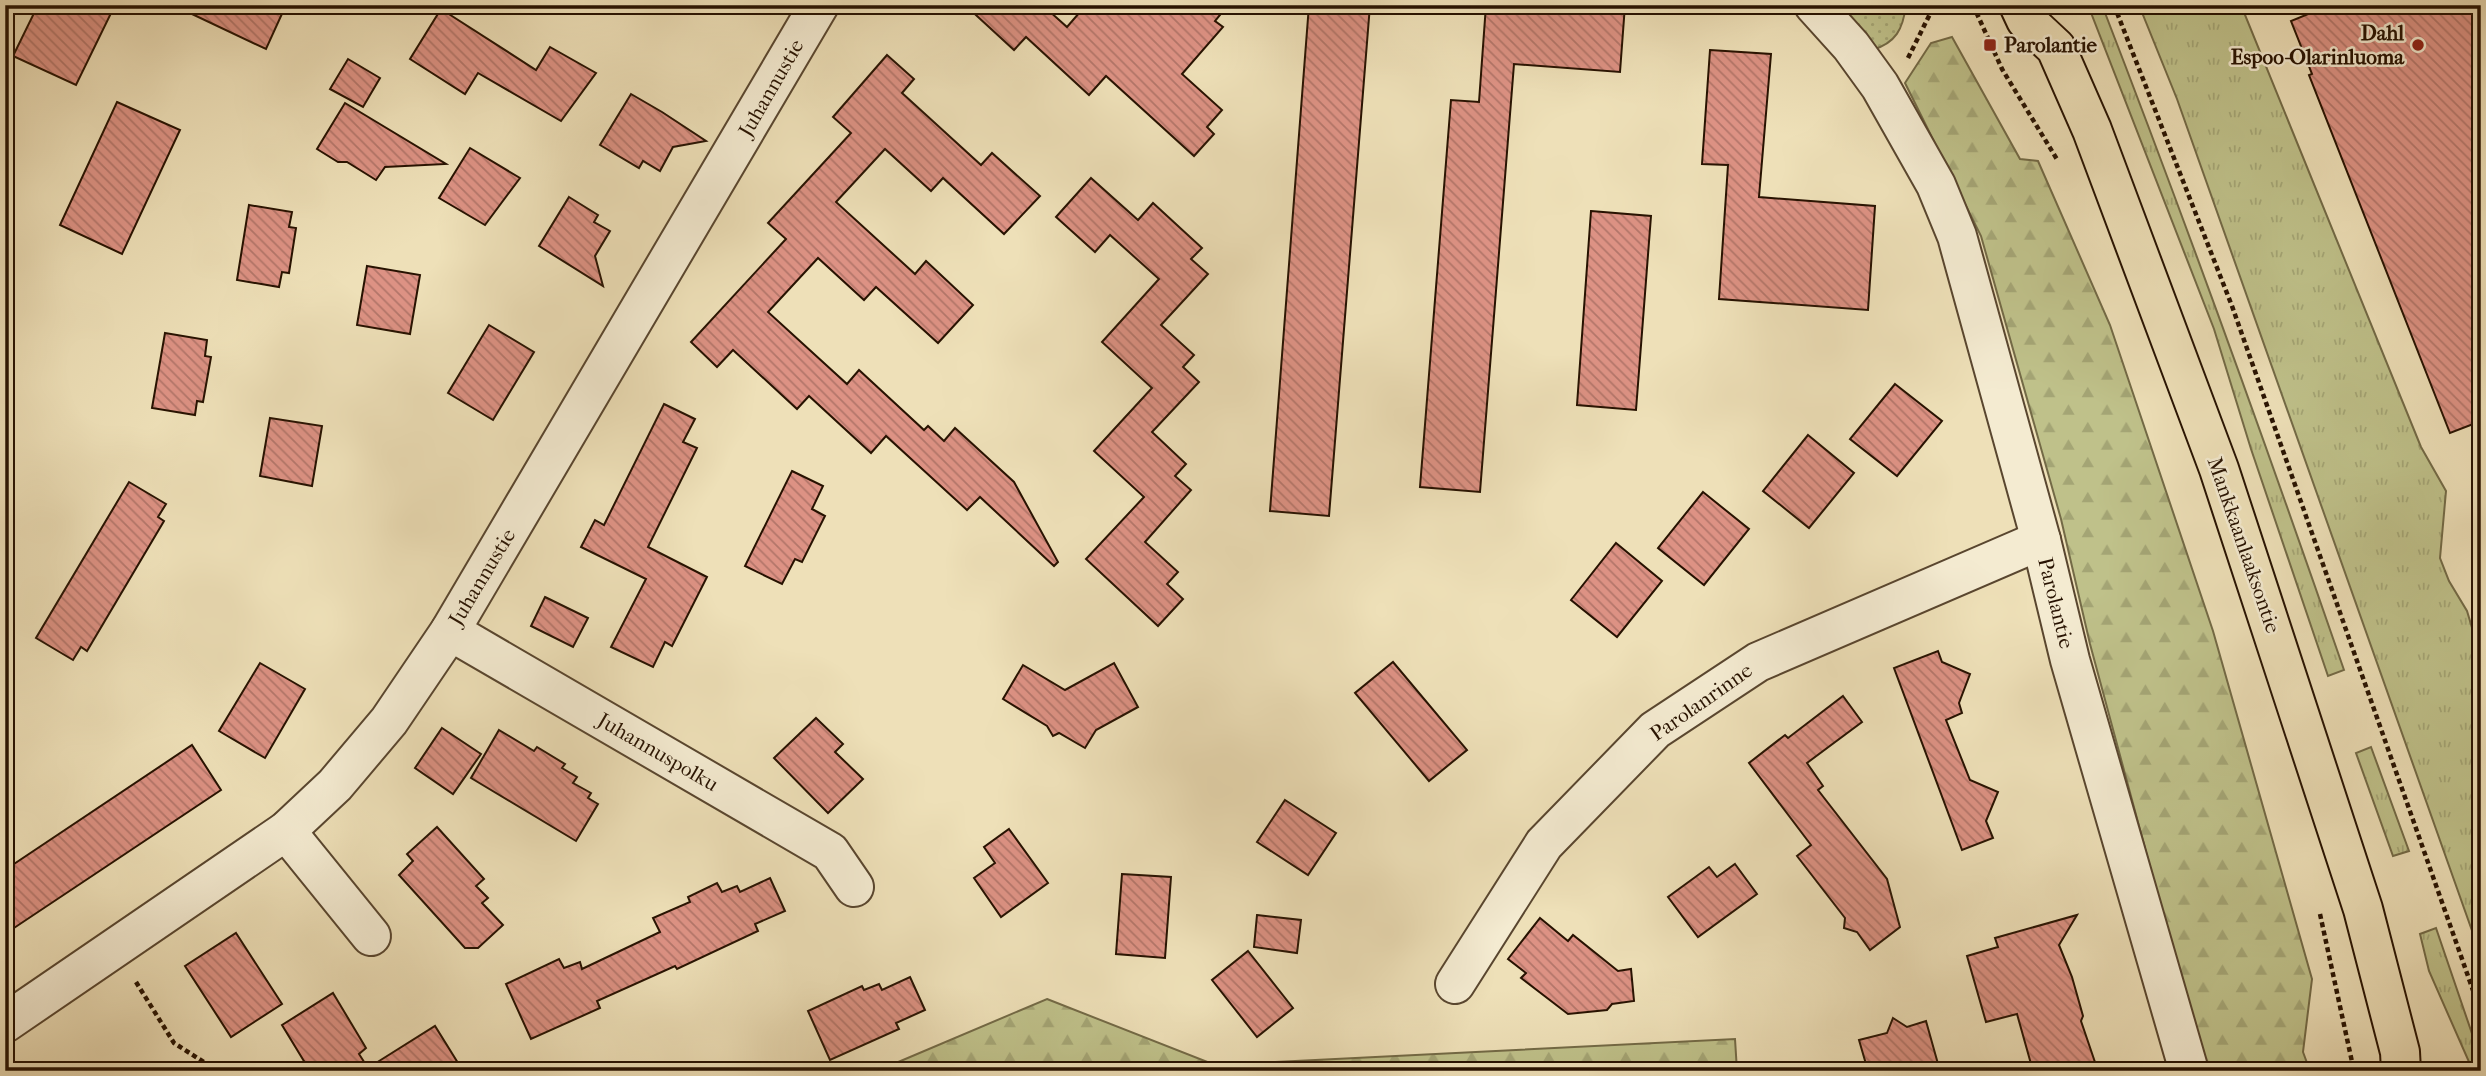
<svg xmlns="http://www.w3.org/2000/svg" width="2486" height="1076" font-family="'IM FELL French Canon',serif">
<style>
.grass{fill:url(#grass-tufts);stroke:#736a46;stroke-width:2}
.forest{fill:url(#forest-firs);stroke:#736a46;stroke-width:2}
.park{fill:url(#park-dots);stroke:#736a46;stroke-width:2}
.building{fill:url(#building-back-hatch);stroke:#271201;stroke-width:2}
.lines{fill:none;stroke-linecap:round;stroke-linejoin:round}
.minor-casing{stroke:#59462f;stroke-width:42}
.major-casing{stroke:#271201;stroke-width:42}
.path{stroke:#271201;stroke-width:4.5;stroke-dasharray:5 3.5;stroke-linecap:butt}
.minor{stroke:#f4ebd1;stroke-width:38}
.major{stroke:#eee0b8;stroke-width:38}
.poi-dot{fill:#8f2418;stroke:#f4ebd1;stroke-width:2.5}
.labels{text-anchor:middle;stroke-width:5;stroke-linejoin:round;paint-order:stroke}
.poi-label{font-size:21px;font-weight:bold;fill:#271201;stroke:#f4ebd1;text-anchor:end}
.street-label{font-size:21px;fill:#271201;stroke:#f4ebd1}
</style>
<defs>
<pattern id="grass-tufts" width="24" height="20" patternUnits="userSpaceOnUse" patternTransform="scale(1.75)"><rect width="24" height="20" fill="#bfc18a"/><path d="M3 7l-1-3M5 7V3M7 7l1-3M15 17l-1-3M17 17v-4M19 17l1-3" fill="none" stroke="#a4a575"/></pattern>
<pattern id="forest-firs" width="22" height="20" patternUnits="userSpaceOnUse" patternTransform="scale(1.75)"><rect width="22" height="20" fill="#bfc18a"/><path d="M5 1l3.5 6h-7zM16 11l3.5 6h-7z" fill="#a4a575"/></pattern>
<pattern id="park-dots" width="8" height="8" patternUnits="userSpaceOnUse" patternTransform="scale(1.75)"><rect width="8" height="8" fill="#bfc18a"/><path d="M2 2h.1M6 6h.1" fill="none" stroke="#a4a575" stroke-width="1.8" stroke-linecap="round"/></pattern>
<pattern id="building-back-hatch" width="6" height="6" patternUnits="userSpaceOnUse" patternTransform="scale(1.75)"><rect width="6" height="6" fill="#dd9284"/><path d="M-1 5l2 2M0 0l6 6M5-1l2 2" fill="none" stroke="#b3766a"/></pattern>
</defs>
<rect width="100%" height="100%" fill="#eee0b8"/>
<filter id="stains"><feTurbulence type="fractalNoise" baseFrequency=".00286" numOctaves="4"/><feColorMatrix values="0 0 0 0 .2 0 0 0 0 .09 0 0 0 0 .02 0 0 0 .5 -.17"/></filter>
<radialGradient id="worn" r=".72"><stop offset=".6" stop-color="#630" stop-opacity="0"/><stop offset="1" stop-color="#630" stop-opacity=".3"/></radialGradient>
<g class="grass">
<path d="M2088,5h14c85,220 165,442 242,665l-16,6 -77,-227 -37,-120z"/>
<polygon points="2139,5 2241,5 2421,447 2446,491 2440,558 2449,581 2467,611 2481,658 2481,956 2177,99"/>
<polygon points="2371,747 2409,851 2393,856 2356,753"/>
<polygon points="2436,928 2481,1060 2481,1071 2473,1071 2429,971 2420,934"/>
</g>
<g class="forest">
<polygon points="1952,37 2020,159 2038,161 2110,325 2213,631 2312,979 2303,1052 2310,1071 2205,1071 2090,644 2061,519 1981,236 1905,83 1931,43"/>
<polygon points="1047,999 1215,1065 1735,1039 1737,1071 877,1071"/>
</g>
<path class="park" d="M1832,5h74c-3,24 -10,38 -34,45z"/>
<g class="building">
<polygon points="38,5 115,5 76,85 13,56"/>
<polygon points="173,5 286,5 266,49"/>
<polygon points="965,5 1054,5 1049,11 1067,27 1086,5 1228,5 1215,21 1223,27 1182,74 1222,110 1207,127 1214,134 1194,156 1106,76 1089,95 1026,37 1014,50"/>
<polygon points="1309,5 1370,5 1329,516 1270,511"/>
<polygon points="1486,5 1625,5 1620,72 1514,64 1480,492 1420,487 1451,100 1479,102"/>
<polygon points="2330,5 2481,5 2481,421 2450,433 2309,75 2312,74 2291,21"/>
<polygon points="441,9 536,70 550,47 596,73 561,121 478,73 465,94 410,59"/>
<polygon points="1710,50 1771,54 1759,197 1875,206 1868,310 1719,299 1728,165 1702,164"/>
<polygon points="887,55 914,79 902,93 981,165 992,153 1040,196 1004,234 943,178 931,191 885,149 836,202 915,274 926,261 973,305 938,343 876,287 864,300 818,258 768,312 847,384 859,370 924,430 928,426 944,441 955,428 1014,482 1058,562 1054,566 980,497 967,510 886,436 871,453 809,396 797,409 733,350 717,367 691,342 786,239 768,223 851,133 833,117"/>
<polygon points="348,59 380,78 363,107 330,89"/>
<polygon points="631,94 662,112 706,141 673,147 660,171 643,161 639,168 600,145"/>
<polygon points="117,102 180,130 122,254 60,225"/>
<polygon points="345,103 446,164 385,167 376,180 347,162 338,162 317,149"/>
<polygon points="470,148 520,178 485,225 439,198"/>
<polygon points="1091,178 1138,220 1153,203 1202,248 1191,259 1208,274 1161,325 1194,355 1183,367 1199,382 1152,432 1186,464 1175,476 1191,490 1145,542 1178,572 1167,584 1183,599 1158,626 1086,559 1144,497 1094,451 1152,388 1102,342 1159,279 1110,235 1095,252 1056,217"/>
<polygon points="569,197 598,215 594,222 610,231 595,256 603,286 539,246"/>
<polygon points="249,205 292,212 289,227 296,228 289,273 282,272 279,287 237,280"/>
<polygon points="1591,211 1651,216 1636,410 1577,405"/>
<polygon points="367,266 420,275 410,334 357,325"/>
<polygon points="489,325 534,352 493,420 448,393"/>
<polygon points="165,333 207,340 205,356 211,357 203,402 197,401 195,415 152,408"/>
<polygon points="1895,384 1942,421 1897,476 1850,439"/>
<polygon points="664,404 695,419 683,442 697,448 648,547 707,577 672,646 665,642 653,667 611,647 646,579 581,547 595,520 604,525"/>
<polygon points="270,418 322,426 312,486 260,476"/>
<polygon points="1808,435 1854,473 1809,528 1763,491"/>
<polygon points="792,471 823,486 812,509 825,516 802,562 795,559 782,584 745,566"/>
<polygon points="129,482 166,504 158,517 164,521 87,651 81,647 73,660 36,638"/>
<polygon points="1703,492 1749,529 1704,585 1658,548"/>
<polygon points="1616,543 1662,581 1617,637 1571,600"/>
<polygon points="545,597 588,618 573,647 531,626"/>
<polygon points="1938,651 1942,662 1970,674 1959,703 1962,713 1946,720 1970,780 1998,792 1986,821 1993,838 1962,850 1894,668"/>
<polygon points="1393,662 1467,750 1429,781 1355,693"/>
<polygon points="260,663 305,689 265,758 219,731"/>
<polygon points="1114,663 1138,707 1096,730 1085,748 1059,733 1053,736 1047,726 1003,699 1023,665 1065,690"/>
<polygon points="1843,696 1862,722 1807,763 1823,786 1818,790 1887,879 1900,927 1870,950 1857,932 1844,928 1845,918 1797,856 1811,845 1749,763 1785,735 1788,738"/>
<polygon points="816,718 843,744 835,752 863,779 828,813 774,758"/>
<polygon points="442,728 481,754 453,794 415,768"/>
<polygon points="499,730 534,751 537,747 565,764 562,768 577,777 573,783 591,793 588,798 598,804 576,841 471,778"/>
<polygon points="192,745 221,790 5,934 5,870"/>
<polygon points="1285,800 1336,833 1308,875 1257,842"/>
<polygon points="437,827 484,879 476,886 488,898 482,903 503,925 478,948 465,948 399,875 413,861 407,854"/>
<polygon points="1009,829 1048,883 1001,917 974,878 995,863 984,847"/>
<polygon points="1735,864 1757,894 1698,937 1668,897 1709,867 1717,877"/>
<polygon points="1122,874 1171,877 1165,958 1116,954"/>
<polygon points="770,878 785,911 755,924 758,931 677,969 675,966 597,1001 600,1008 531,1039 506,984 559,959 564,968 580,962 582,969 660,932 653,918 690,902 688,897 717,883 722,892 737,886 740,892"/>
<polygon points="1257,915 1301,920 1297,953 1254,947"/>
<polygon points="2077,915 2059,945 2072,977 2083,1016 2081,1021 2098,1071 2033,1071 2017,1014 1986,1022 1967,956 1998,947 1995,938"/>
<polygon points="1540,918 1568,941 1573,935 1618,971 1631,969 1634,1001 1612,1004 1607,1010 1568,1014 1521,978 1526,973 1508,959"/>
<polygon points="236,933 282,1004 231,1037 185,966"/>
<polygon points="1248,951 1293,1008 1257,1037 1212,980"/>
<polygon points="910,977 925,1010 896,1023 899,1029 830,1060 808,1011 862,986 864,990 879,984 882,990"/>
<polygon points="333,993 366,1048 359,1054 368,1068 435,1026 463,1071 310,1071 282,1025"/>
<polygon points="1893,1018 1907,1027 1926,1021 1940,1071 1868,1071 1859,1040 1887,1033"/>
</g>
<g class="lines">
<g class="minor-casing">
<g id="minor">
<polyline points="1814,5 1851,46 1880,86 1936,185 1957,236 2041,540 2070,660 2189,1071"/>
<polyline points="450,631 830,852 854,887"/>
<polyline points="286,831 371,936"/>
<polyline points="1455,984 1544,844 1655,730 1758,662 2041,540"/>
<polyline points="5,1023 286,831 335,785 389,721 450,631 819,5"/>
</g>
</g>
<g class="major-casing">
<polyline id="major" points="2019,5 2026,20 2056,48 2092,130 2219,469 2363,909 2400,1052 2401,1071"/>
</g>
<g class="path">
<polyline points="1973,5 2002,69 2058,161"/>
<polyline points="2114,5 2232,306 2481,1013"/>
<polyline points="1908,58 1931,12 1928,5"/>
<polyline points="2320,914 2354,1071"/>
<polyline points="136,982 174,1043 218,1071"/>
</g>
<use href="#minor" class="minor"/>
<use href="#major" class="major"/>
</g>
<g class="poi-dot">
<rect x="1983" y="38" width="14" height="14" rx="3.5"/>
<circle cx="2418" cy="45" r="7"/>
</g>
<g class="labels">
<g class="poi-label">
<text x="2404" y="40">Dahl<tspan x="2404" dy="24">Espoo-Olarinluoma</tspan></text>
<text x="2004" y="52" text-anchor="start">Parolantie</text>
</g>
<g class="street-label">
<text transform="translate(771 88) rotate(-60)" y="7">Juhannustie</text>
<text transform="translate(2244 545) rotate(71)" y="7">Mankkaanlaaksontie</text>
<text transform="translate(482 577) rotate(-59)" y="7">Juhannustie</text>
<text transform="translate(2056 603) rotate(76)" y="7">Parolantie</text>
<text transform="translate(1701 702) rotate(-35)" y="7">Parolanrinne</text>
<text transform="translate(658 752) rotate(30)" y="7">Juhannuspolku</text>
</g>
</g>
<rect width="2486" height="1076" fill="none" stroke="#eee0b8" stroke-width="28"/>
<rect x="7" y="7" width="2472" height="1062" fill="none" stroke="#271201" stroke-width="3.5"/>
<rect x="14" y="14" width="2458" height="1048" fill="none" stroke="#271201" stroke-width="2"/>
<rect width="100%" height="100%" filter="url(#stains)"/>
<rect width="100%" height="100%" fill="url(#worn)"/>
</svg>
